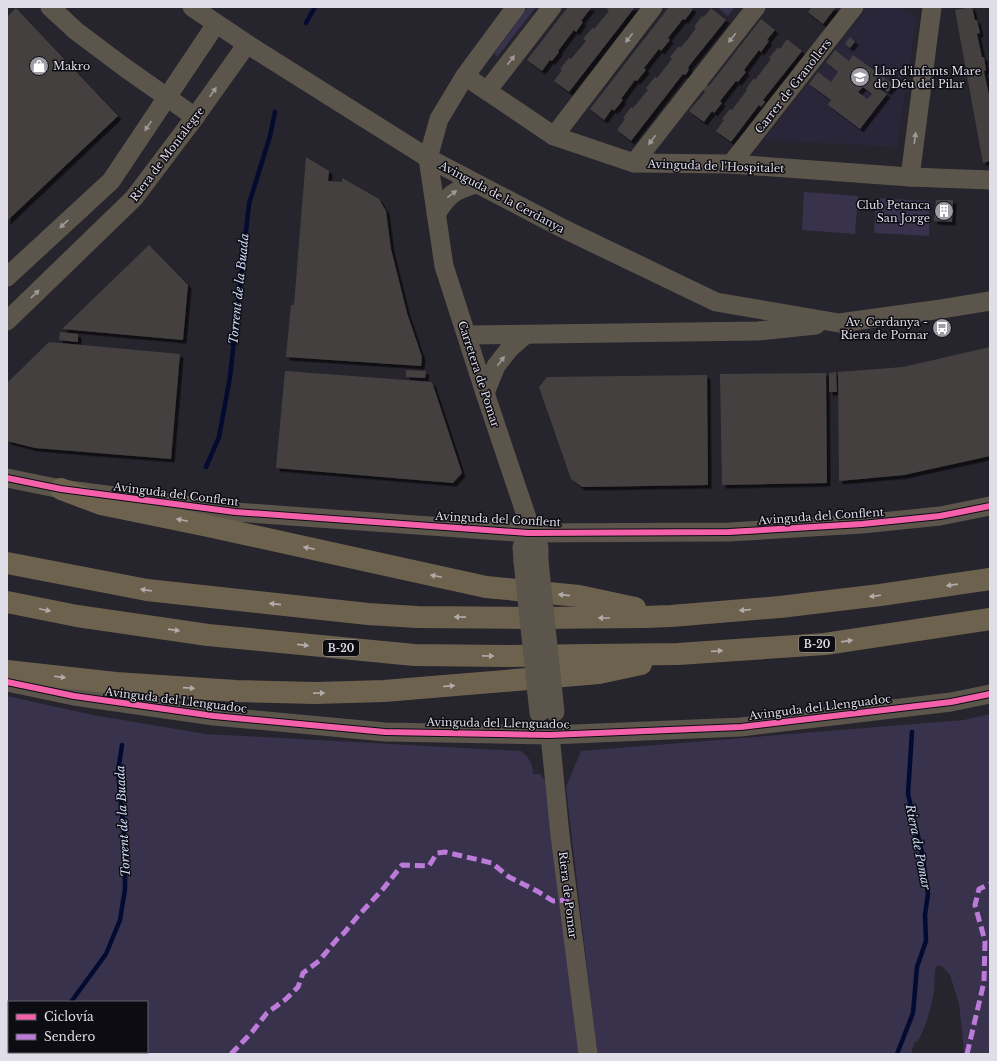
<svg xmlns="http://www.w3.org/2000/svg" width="997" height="1061" font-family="'Libre Baskerville',serif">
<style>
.built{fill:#292639}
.grass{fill:#38324d;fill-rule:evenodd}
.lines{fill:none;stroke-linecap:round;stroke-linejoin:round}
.stream{stroke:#030b31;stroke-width:4.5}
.building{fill:#444041;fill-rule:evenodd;filter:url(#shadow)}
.minor{stroke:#5c554b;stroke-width:19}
.highway{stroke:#6d624e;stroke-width:22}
.minor-bridge{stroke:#5c554b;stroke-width:19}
.quiet{stroke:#bd7bd9;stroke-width:5;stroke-dasharray:10 5;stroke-linecap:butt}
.cycleway-casing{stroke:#0d0c13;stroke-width:8}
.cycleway{stroke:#f560ab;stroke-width:6}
.oneway{fill:#9e9a9a}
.oneway2{fill:#b1acaa}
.labels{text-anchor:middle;stroke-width:3;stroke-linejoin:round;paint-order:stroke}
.shield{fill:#0d0c13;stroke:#a09fa8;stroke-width:1}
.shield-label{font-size:10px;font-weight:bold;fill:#dfdee8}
.poi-label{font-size:11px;fill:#dfdee8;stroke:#0d0c13;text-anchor:start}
.street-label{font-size:11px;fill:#dfdee8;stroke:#0d0c13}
.water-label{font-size:12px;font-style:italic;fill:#cbdbf9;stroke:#0d0c13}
</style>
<defs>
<filter id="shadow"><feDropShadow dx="3.5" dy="3.5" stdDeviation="0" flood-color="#0009"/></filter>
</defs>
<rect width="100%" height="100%" fill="#26242c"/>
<polygon class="built" points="868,7 897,7 917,15 897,147 764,140"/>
<g class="grass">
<polygon points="528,7 536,7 498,56 495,55 495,52"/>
<polygon points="717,7 735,7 728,16"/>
<polygon points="804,192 858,196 855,234 802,230"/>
<polygon points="876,198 930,201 929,236 874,233"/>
<path d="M7,696l86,19 113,19 315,17c8,6 12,13 12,23h7l6,8 36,272h-575zM9,1002h138v50h-138z"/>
<path d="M990,714v340h-26l-1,-13 -4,-37 -9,-29 -8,-9h-6c-2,8 -1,17 -2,25 -2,14 -9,39 -17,51l-2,-1 -4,13h-314l-31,-267 15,-36 383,-31z"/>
</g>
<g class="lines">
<g class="stream">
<polyline points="306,23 315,7"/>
<polyline points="206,467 219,437 230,377 249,204 270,136 275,112"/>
<polyline points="71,1002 106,954 120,920 125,889 125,845 118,771 122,745"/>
<polyline points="33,1054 35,1052"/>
<polyline points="897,1054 913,1013 917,967 926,941 925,915 928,894 922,853 908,794 912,732"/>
</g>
</g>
<g class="building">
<polygon points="568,7 592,7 581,21 583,22 576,32 574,30 558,51 559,52 552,61 550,60 542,71 527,60"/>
<polygon points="608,7 635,7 569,92 554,81 562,70 560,69 569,58 571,59 586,41 583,39 592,28 594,29 609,11 607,9"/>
<polygon points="669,7 692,7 691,8 693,9 685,20 683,19 668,38 670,40 661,51 659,49 644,68 646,70 637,81 635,80 621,99 623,100 614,111 612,109 604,120 590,109"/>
<polygon points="812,7 836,7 823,24 808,12"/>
<polygon points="971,7 972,7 975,20 977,20 980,33 977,34 982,57 984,57 986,70 984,71 989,95 990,95 990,161 983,163 955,10"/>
<polygon points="16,8 118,116 7,221 7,17"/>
<polygon points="711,8 726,20 689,66 688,69 689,70 685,75 683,74 631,141 617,130 625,119 623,118 631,107 633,108 648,90 646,88 655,77 657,78 672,59 670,57 679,46 680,48 688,39 696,28 694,27 702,16 704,17"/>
<polygon points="761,19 775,30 767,40 769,41 761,52 759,50 744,70 746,72 738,82 736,81 720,101 722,103 714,113 712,111 704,122 689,111 705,92 703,90 706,84 709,86"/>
<polygon points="850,37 855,42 850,48 845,44"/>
<polygon points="787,39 802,51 763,100 765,102 761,107 759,105 731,142 716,131 724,120 722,119 730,109 732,110 747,90 746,89 754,78 755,80 771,59 769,58 778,47 780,49"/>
<path d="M835,50l14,11 4,-6 41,30 -6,7 -7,-5 -1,2 7,5 -27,35 -32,-24 3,-5 -22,-16 9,-12 13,10 7,-10 -12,-10zM863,87l9,7 -5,5 -9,-7z"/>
<polygon points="306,157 329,171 328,181 342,182 342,178 379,199 386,211 391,249 407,313 422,357 421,366 286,357 291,305 294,305"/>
<polygon points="936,200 953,200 952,222 934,221"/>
<polygon points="149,245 188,285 183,340 62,329"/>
<polygon points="60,332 78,334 78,342 59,340"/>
<polygon points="49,342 180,354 171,459 35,448 7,441 7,383"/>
<polygon points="990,347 990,456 904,475 839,481 838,372 903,367"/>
<polygon points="406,370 426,371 425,378 406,377"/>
<polygon points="285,371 432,382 462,473 453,483 276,468"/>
<polygon points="836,372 837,392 829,392 829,373"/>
<polygon points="826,373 827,483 722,485 720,374"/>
<polygon points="707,375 708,485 582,487 571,479 539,387 547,377"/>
</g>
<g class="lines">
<g class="minor">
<polyline points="50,7 76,31 124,67 195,117"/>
<polyline points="192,7 247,44 428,158 560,227 716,302 839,323 941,309 990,301"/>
<polyline points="516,7 465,76 439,119 428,158 444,266 485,393 527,518 528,533 522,547 523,561"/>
<polyline points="465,76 554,136 634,163 731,164 910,177 990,180"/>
<polyline points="487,91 552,7"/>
<polyline points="554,136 653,7"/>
<polyline points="634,163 756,7"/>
<polyline points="731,164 854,7"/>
<polyline points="910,177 932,7"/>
<path d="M436,214c12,-19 18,-24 40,-30"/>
<polyline points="7,277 111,181 216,24"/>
<polyline points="7,321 134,198 195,117 247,44"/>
<polyline points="467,335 758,331 816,325"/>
<polyline points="485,393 496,366 510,348 525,335"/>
<polyline points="7,478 61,489 235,512 528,533 729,532 862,524 940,516 990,506"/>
<polyline points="528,533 539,547 539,561"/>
<polyline points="7,682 74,696 214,716 385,732 550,735 741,727 951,702 990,694"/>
<polyline points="550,735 560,835 588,1054"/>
</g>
<g class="highway">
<polyline points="61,489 101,504 208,526 486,587 579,596 635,608"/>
<polyline points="7,563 147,590 368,614 417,617 532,618 644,617 671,616 780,607 880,595 990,579"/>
<polyline points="7,602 77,616 208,635 414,655 507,656 678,654 825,644 990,619"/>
<polyline points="7,671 116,683 236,691 315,693 384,691 599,673 641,664"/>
</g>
<g class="minor-bridge">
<polyline points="523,561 539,713"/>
<polyline points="539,561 555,712"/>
</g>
<g class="quiet">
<polyline points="231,1054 252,1032 267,1013 286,999 298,987 303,973 319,961 338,938 344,933 358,916 383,889 402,865 429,866 437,853 445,852 492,863 509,877 537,891 553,901 569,900"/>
<polyline points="967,1054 984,982 985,941 975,905 979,889 990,884"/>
</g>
<g class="cycleway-casing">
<g id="cycleway">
<polyline points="7,478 61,489 235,512 528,533 729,532 862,524 940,516 990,506"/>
<polyline points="7,682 74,696 214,716 385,732 550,735 741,727 951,702 990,694"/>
</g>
</g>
<use href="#cycleway" class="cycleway"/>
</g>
<defs><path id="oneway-solid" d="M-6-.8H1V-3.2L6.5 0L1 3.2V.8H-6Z"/></defs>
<g class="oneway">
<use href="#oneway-solid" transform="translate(629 38) rotate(128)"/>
<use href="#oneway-solid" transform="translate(732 38) rotate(128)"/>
<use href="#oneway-solid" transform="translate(511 60) rotate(-52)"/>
<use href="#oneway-solid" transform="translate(213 92) rotate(-55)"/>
<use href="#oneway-solid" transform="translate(148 126) rotate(124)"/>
<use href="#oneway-solid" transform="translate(915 138) rotate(-82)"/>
<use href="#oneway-solid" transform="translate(652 140) rotate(127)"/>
<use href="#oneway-solid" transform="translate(452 194) rotate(-37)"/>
<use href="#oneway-solid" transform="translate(64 224) rotate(137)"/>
<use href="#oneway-solid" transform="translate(35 294) rotate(-44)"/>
<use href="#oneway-solid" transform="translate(501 361) rotate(-53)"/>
</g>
<g class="oneway2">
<use href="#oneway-solid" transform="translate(182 520) rotate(-168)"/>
<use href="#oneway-solid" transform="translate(309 548) rotate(-168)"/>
<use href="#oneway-solid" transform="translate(436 576) rotate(-168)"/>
<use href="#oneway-solid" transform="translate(952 585) rotate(172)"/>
<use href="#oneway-solid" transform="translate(146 590) rotate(-171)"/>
<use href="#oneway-solid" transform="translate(564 595) rotate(-174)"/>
<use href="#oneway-solid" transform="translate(875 596) rotate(173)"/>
<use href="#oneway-solid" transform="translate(275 604) rotate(-174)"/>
<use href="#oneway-solid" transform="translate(45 610) rotate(12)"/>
<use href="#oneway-solid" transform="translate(745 610) rotate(175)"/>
<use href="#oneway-solid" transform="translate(460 617) rotate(-179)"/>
<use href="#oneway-solid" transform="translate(604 618) rotate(180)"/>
<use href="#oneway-solid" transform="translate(174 630) rotate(8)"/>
<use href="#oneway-solid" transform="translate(847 641) rotate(-8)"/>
<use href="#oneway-solid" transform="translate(303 645) rotate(6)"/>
<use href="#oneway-solid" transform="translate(717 651) rotate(-4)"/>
<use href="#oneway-solid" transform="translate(488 656) rotate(1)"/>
<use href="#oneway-solid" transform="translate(60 677) rotate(7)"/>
<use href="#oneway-solid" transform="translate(449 686) rotate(-5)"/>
<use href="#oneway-solid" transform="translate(189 688) rotate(4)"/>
<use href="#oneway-solid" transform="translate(319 693) rotate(-1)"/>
</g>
<defs>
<g id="shop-disc" transform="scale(1)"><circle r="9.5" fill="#9e9da6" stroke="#0d0c13"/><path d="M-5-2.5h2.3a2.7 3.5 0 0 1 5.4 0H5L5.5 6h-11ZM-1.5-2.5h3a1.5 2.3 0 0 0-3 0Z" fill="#fff"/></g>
<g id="school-disc" transform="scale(1)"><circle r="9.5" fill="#9e9da6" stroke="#0d0c13"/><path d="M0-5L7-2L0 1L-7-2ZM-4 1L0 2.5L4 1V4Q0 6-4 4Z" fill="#fff"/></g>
<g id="building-disc" transform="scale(1)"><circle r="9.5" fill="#9e9da6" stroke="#0d0c13"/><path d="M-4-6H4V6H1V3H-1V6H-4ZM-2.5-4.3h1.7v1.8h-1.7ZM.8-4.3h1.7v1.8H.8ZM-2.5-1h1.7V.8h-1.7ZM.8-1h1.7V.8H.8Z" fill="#fff"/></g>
<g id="bus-disc" transform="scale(1)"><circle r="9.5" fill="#9e9da6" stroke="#0d0c13"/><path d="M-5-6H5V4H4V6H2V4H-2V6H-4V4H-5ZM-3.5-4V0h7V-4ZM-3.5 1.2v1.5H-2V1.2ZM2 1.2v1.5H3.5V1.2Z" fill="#fff"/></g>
</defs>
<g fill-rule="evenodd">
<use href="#shop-disc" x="39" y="66"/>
<use href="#school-disc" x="860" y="77"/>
<use href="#building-disc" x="944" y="211"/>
<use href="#bus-disc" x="942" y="328"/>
</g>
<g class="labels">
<g class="shield">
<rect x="799" y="636" width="36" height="16" rx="3"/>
<rect x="323" y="640" width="36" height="16" rx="3"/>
</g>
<g class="shield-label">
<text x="817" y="648">B-20</text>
<text x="341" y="652">B-20</text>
</g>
<g class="poi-label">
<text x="53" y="70">Makro</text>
<text x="874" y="75">Llar d'infants Mare<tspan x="874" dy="13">de Déu del Pilar</tspan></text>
<text x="930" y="209" text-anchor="end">Club Petanca<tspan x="930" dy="13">San Jorge</tspan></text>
<text x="928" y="326" text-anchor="end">Av. Cerdanya -<tspan x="928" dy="13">Riera de Pomar</tspan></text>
</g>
<g class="street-label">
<text transform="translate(793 86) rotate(-52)" y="4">Carrer de Granollers</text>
<text transform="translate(167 154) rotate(-53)" y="4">Riera de Montalegre</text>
<text transform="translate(716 166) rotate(2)" y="4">Avinguda de l'Hospitalet</text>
<text transform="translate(502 197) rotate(28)" y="4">Avinguda de la Cerdanya</text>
<text transform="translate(479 374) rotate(72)" y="4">Carretera de Pomar</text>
<text transform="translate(176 494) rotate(7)" y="4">Avinguda del Conflent</text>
<text transform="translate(821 516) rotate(-4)" y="4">Avinguda del Conflent</text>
<text transform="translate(498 519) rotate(3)" y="4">Avinguda del Conflent</text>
<text transform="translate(176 700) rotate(7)" y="4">Avinguda del Llenguadoc</text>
<text transform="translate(820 707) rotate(-7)" y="4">Avinguda del Llenguadoc</text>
<text transform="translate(498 723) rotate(1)" y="4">Avinguda del Llenguadoc</text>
<text transform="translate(568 895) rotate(83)" y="4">Riera de Pomar</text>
</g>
<g class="water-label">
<text transform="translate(239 289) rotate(-84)" y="4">Torrent de la Buada</text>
<text transform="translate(123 821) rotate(-93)" y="4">Torrent de la Buada</text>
<text transform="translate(918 847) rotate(79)" y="4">Riera de Pomar</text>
</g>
</g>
<rect width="997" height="1061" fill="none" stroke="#dfdee8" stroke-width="16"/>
<rect x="8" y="1001" width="140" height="52" fill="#0d0c13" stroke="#616068"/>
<rect x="16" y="1014" width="20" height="6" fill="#f560ab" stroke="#616068"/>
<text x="44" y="1021" font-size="12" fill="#dfdee8">Ciclovía</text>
<rect x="16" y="1034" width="20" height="6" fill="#bd7bd9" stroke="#616068"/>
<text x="44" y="1041" font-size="12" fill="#dfdee8">Sendero</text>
</svg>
